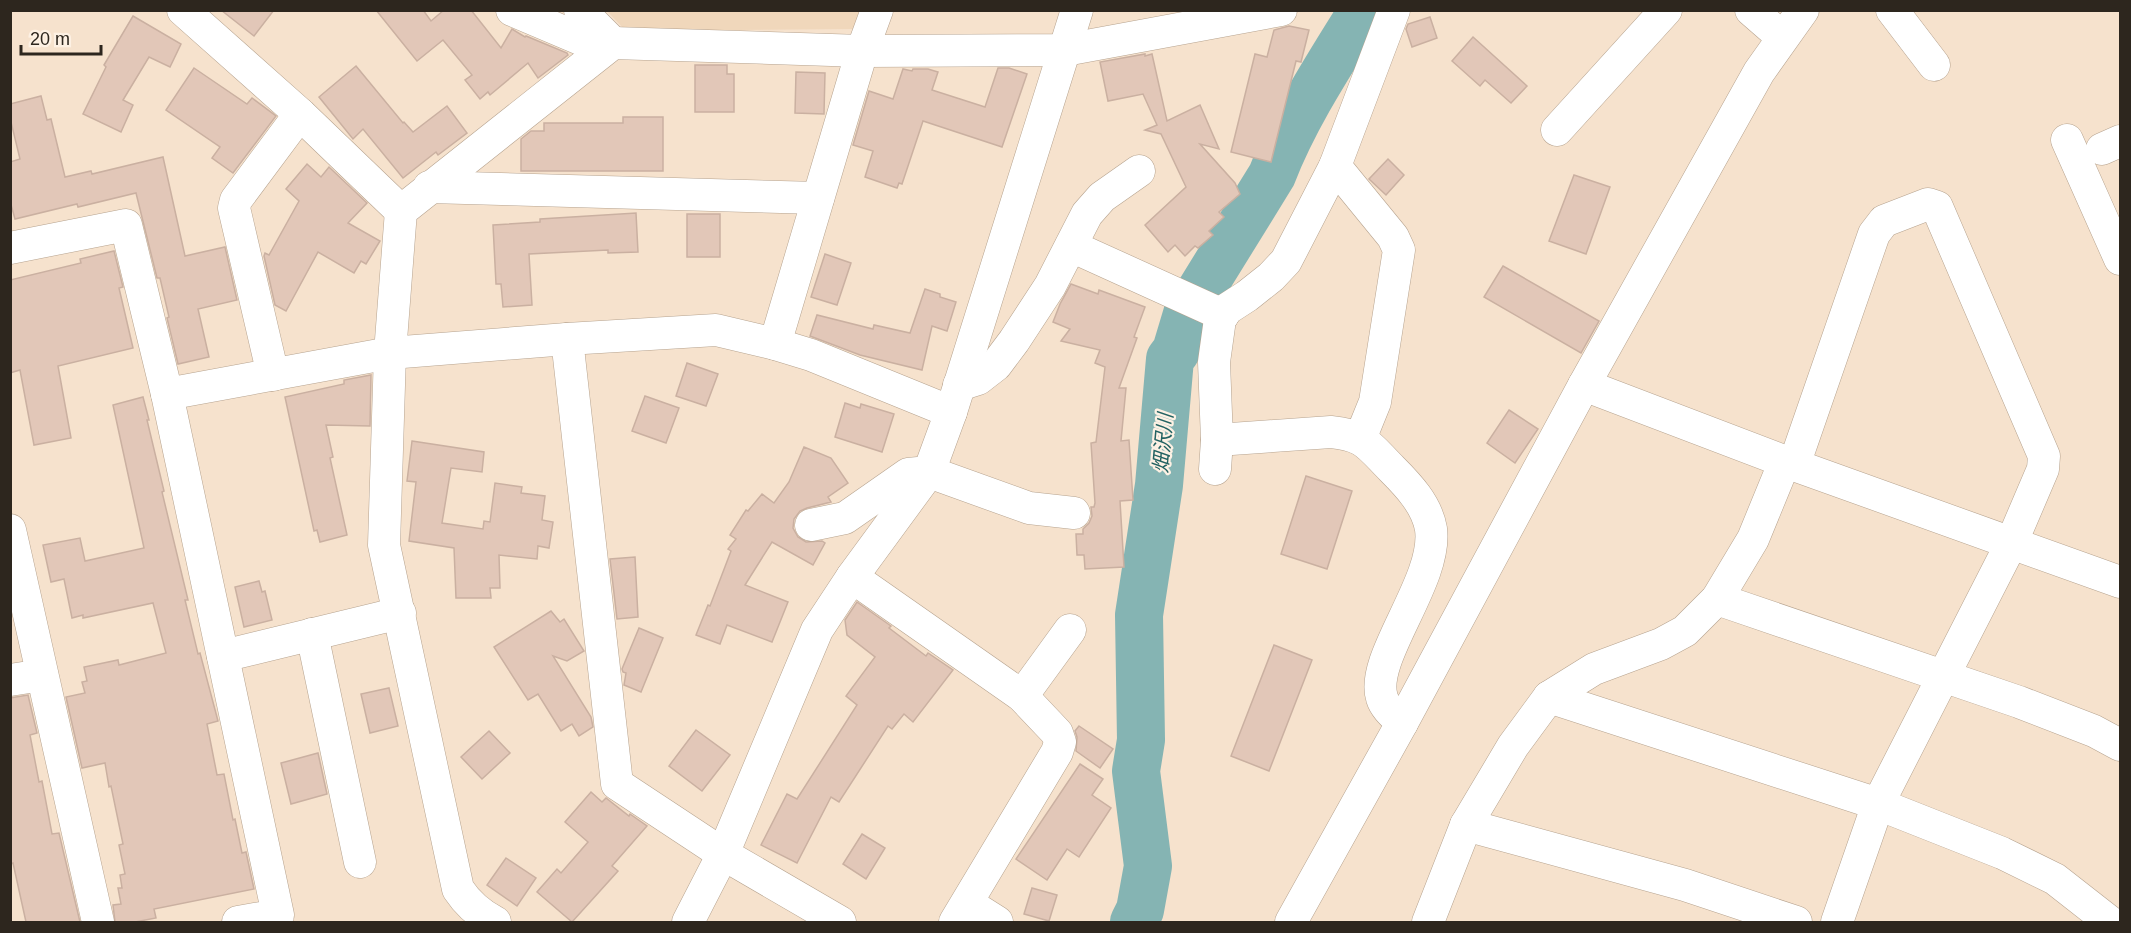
<svg xmlns="http://www.w3.org/2000/svg" width="2131" height="933" font-family="Arial,'Noto Sans JP',sans-serif">
<style>
.built{fill:#f0d7bb}
.lines{fill:none;stroke-linecap:round;stroke-linejoin:round}
.river{stroke:#85b4b3;stroke-width:48}
.building{fill:#e2c7b8;stroke:#cab0a1;stroke-width:1.5}
.minor-casing{stroke:#b6a38f;stroke-width:33}
.minor{stroke:#fff;stroke-width:32}
.labels{text-anchor:middle;stroke-width:4.5;stroke-linejoin:round;paint-order:stroke}
.water-label{font-size:20px;font-style:italic;fill:#226262;stroke:#fdf1e4}
</style>
<rect width="100%" height="100%" fill="#f6e2cd"/>
<polygon class="built" points="607,11 862,11 855,29 626,31"/>
<g class="lines">
<path class="river" d="M1134,922l6,-12 8,-44 -12,-95 5,-31 -2,-125 20,-130 11,-126 6,-8 12,-40 84,-136c22,-57 58,-112 91,-165"/>
</g>
<g class="building">
<polygon points="221,10 274,10 254,36"/>
<polygon points="376,10 423,10 431,21 444,10 471,10 501,48 512,29 525,37 526,36 567,53 568,55 538,78 528,63 490,95 488,92 480,99 465,80 472,75 443,40 417,61"/>
<polygon points="133,16 181,44 170,67 149,57 123,100 133,105 121,132 83,114 106,67 104,65"/>
<polygon points="1430,17 1437,38 1412,47 1406,29 1408,24"/>
<polygon points="1289,26 1309,30 1301,62 1296,61 1271,162 1231,152 1255,54 1267,57 1274,30"/>
<polygon points="1473,37 1527,86 1511,103 1485,80 1480,86 1452,61"/>
<polygon points="1145,54 1145,56 1152,54 1167,121 1200,105 1219,149 1200,144 1235,183 1240,194 1219,212 1224,217 1209,231 1213,235 1198,248 1195,246 1185,256 1175,245 1168,252 1145,225 1186,187 1161,134 1145,130 1157,125 1143,94 1108,101 1100,62"/>
<polygon points="695,65 727,65 727,74 734,74 734,112 695,112"/>
<polygon points="356,66 403,123 404,122 413,132 447,106 467,133 438,155 436,152 403,178 363,129 353,139 319,97"/>
<polygon points="194,68 247,104 252,98 276,116 233,173 212,158 220,147 166,110"/>
<polygon points="998,68 1009,68 1027,74 1002,147 923,121 902,184 899,183 897,188 865,177 873,151 853,145 869,91 893,99 903,69 912,71 913,69 928,69 938,72 932,90 985,107"/>
<polygon points="796,72 825,73 824,114 795,113"/>
<polygon points="41,96 47,120 51,119 65,177 91,171 92,174 163,157 185,256 225,247 237,300 198,309 209,357 178,364 167,318 169,317 160,278 157,278 136,193 78,207 77,204 15,219 10,201 10,162 20,159 10,118 10,104"/>
<polygon points="623,117 663,117 663,171 521,171 521,139 531,131 544,131 544,123 623,123"/>
<polygon points="1388,159 1404,175 1386,195 1369,179"/>
<polygon points="307,164 321,177 329,167 367,203 348,223 380,241 366,264 361,261 354,273 318,252 286,311 275,305 264,256 265,253 269,255 299,201 286,189"/>
<polygon points="1574,175 1610,187 1586,254 1549,241"/>
<polygon points="636,213 638,252 608,253 608,250 529,254 532,305 503,307 501,284 496,284 493,225 540,222 540,219"/>
<rect x="687" y="214" width="33" height="43"/>
<polygon points="114,251 123,287 119,288 133,348 58,366 71,438 34,445 20,370 10,373 10,280 81,263 80,259"/>
<polygon points="825,254 851,263 837,305 811,297"/>
<polygon points="1503,266 1599,321 1581,353 1484,297"/>
<polygon points="1071,284 1098,294 1099,290 1145,307 1134,337 1137,338 1119,388 1126,388 1121,441 1129,440 1133,500 1120,501 1124,567 1085,569 1084,555 1077,555 1076,534 1083,534 1083,529 1089,523 1092,516 1091,507 1094,507 1095,503 1091,443 1096,442 1105,367 1095,363 1100,350 1061,341 1070,329 1053,322 1060,304"/>
<polygon points="925,289 940,294 940,297 956,302 947,331 932,326 922,370 860,355 810,336 817,315 873,329 874,325 910,333"/>
<polygon points="687,363 718,374 706,406 676,396"/>
<polygon points="371,375 370,426 326,425 333,457 330,458 347,535 320,542 317,530 314,531 285,397 344,384 344,380"/>
<polygon points="645,396 679,408 666,443 632,431"/>
<polygon points="143,397 149,420 147,420 164,491 162,492 188,600 185,600 198,654 200,653 218,721 207,724 217,775 224,774 233,820 235,819 242,853 246,852 254,889 154,909 156,918 135,922 115,922 113,905 121,904 118,888 122,888 120,875 125,874 119,845 123,844 111,786 109,787 105,763 82,768 66,697 85,693 82,682 87,681 84,667 118,660 119,665 166,653 153,603 83,618 83,615 72,618 64,579 51,582 43,545 80,538 85,561 144,548 113,405"/>
<polygon points="845,403 860,408 861,404 894,414 882,452 835,437"/>
<polygon points="1509,410 1538,429 1515,463 1487,443"/>
<polygon points="412,441 484,452 482,472 451,468 442,523 483,529 484,521 490,522 495,483 522,487 521,493 545,496 542,520 553,522 549,548 538,546 537,559 499,555 500,588 490,588 491,598 456,598 454,548 409,541 416,482 407,481"/>
<polygon points="804,447 831,458 848,483 828,497 831,502 807,508 800,511 794,519 793,528 798,537 806,542 822,541 825,543 813,565 772,542 745,585 788,602 772,642 727,625 720,644 696,635 708,605 710,606 731,551 728,549 736,539 730,535 746,510 748,511 762,494 774,503 789,482"/>
<polygon points="1306,476 1352,491 1327,569 1281,554"/>
<polygon points="635,557 638,617 617,619 610,559"/>
<polygon points="259,581 262,592 265,591 272,620 244,627 235,587"/>
<polygon points="857,602 891,626 889,628 926,656 928,653 953,670 913,722 904,714 892,729 888,726 839,802 831,797 797,863 761,845 787,794 797,799 857,705 846,696 875,657 847,635 845,620"/>
<polygon points="551,611 560,622 564,619 584,651 567,661 553,656 591,717 593,727 579,736 572,724 561,731 538,694 528,700 494,647"/>
<polygon points="639,628 663,638 641,692 624,685 626,673 623,672 622,669"/>
<polygon points="1274,645 1312,660 1269,771 1231,756"/>
<polygon points="389,688 398,726 370,733 361,694"/>
<polygon points="28,695 37,733 30,735 39,782 42,781 52,834 59,833 80,922 26,922 13,863 10,864 10,698"/>
<polygon points="1079,726 1113,749 1100,768 1076,751 1077,737 1075,731"/>
<polygon points="696,730 730,755 702,791 669,766"/>
<polygon points="489,731 510,753 482,779 461,757"/>
<polygon points="318,753 327,794 291,804 281,763"/>
<polygon points="1080,764 1103,779 1092,795 1111,808 1079,857 1067,849 1047,880 1016,859"/>
<polygon points="591,792 602,802 606,798 629,816 630,814 647,826 612,866 618,871 572,922 537,892 557,869 561,873 588,842 565,822"/>
<polygon points="862,834 885,848 866,879 843,864"/>
<polygon points="506,858 536,878 517,906 487,885"/>
<polygon points="1032,888 1057,895 1049,921 1024,914"/>
</g>
<g class="lines">
<g class="minor-casing">
<g id="minor">
<polyline points="183,10 300,114 401,211"/>
<polyline points="512,10 604,49"/>
<polyline points="580,10 613,43"/>
<polyline points="1751,10 1782,37"/>
<polyline points="1892,10 1934,65"/>
<polyline points="1557,130 1666,10"/>
<polyline points="2067,140 2120,259"/>
<polyline points="2102,149 2120,141"/>
<polyline points="1335,166 1393,237 1399,250 1375,402 1360,439"/>
<polyline points="429,187 818,198"/>
<polyline points="1071,246 1223,315"/>
<polyline points="10,248 126,225 167,394 278,915 238,922"/>
<polyline points="567,339 617,784 723,854 840,922"/>
<polyline points="775,344 862,51 877,10"/>
<polyline points="273,375 234,208 236,200 300,114"/>
<polyline points="959,385 978,379 996,365 1014,341 1050,286 1087,214 1102,197 1139,171"/>
<polyline points="1584,385 1794,465 2120,582"/>
<polyline points="167,394 390,353 567,339 716,330 775,344 811,355 951,412"/>
<path d="M1217,440l114,-8c34,3 38,14 61,37 16,16 35,36 39,60 7,52 -62,129 -49,169 3,10 13,18 20,25"/>
<polyline points="1794,465 1874,234 1884,221 1928,204 1937,207 2044,456 2043,469 2011,544 1878,804 1837,922"/>
<polyline points="1215,469 1217,440 1214,362 1220,319 1227,309 1247,296 1271,277 1286,261 1335,166 1394,10"/>
<polyline points="811,525 845,518 908,474 929,472 1029,508 1074,513"/>
<polyline points="10,530 98,922"/>
<polyline points="852,577 1022,696 1057,733 1060,742 1057,752 955,922"/>
<polyline points="1717,599 2019,702 2094,731 2120,745"/>
<polyline points="312,634 360,862"/>
<polyline points="223,656 400,613"/>
<polyline points="10,680 42,675"/>
<polyline points="1022,696 1070,630"/>
<polyline points="1549,697 1878,804 2002,853 2055,879 2110,922"/>
<polyline points="1466,825 1685,885 1796,922"/>
<polyline points="967,903 997,922"/>
<path d="M495,922c-16,-8 -27,-18 -37,-33l-74,-344 6,-192 11,-142 212,-168 249,8 203,-1 216,-40"/>
<polyline points="688,922 723,854 817,630 852,577 929,472 951,412 1077,10"/>
<polyline points="1291,922 1402,723 1584,385 1759,72 1803,10"/>
<polyline points="1428,922 1466,825 1513,746 1549,697 1594,669 1661,644 1685,631 1717,599 1753,539 1785,461"/>
</g>
</g>
<use href="#minor" class="minor"/>
</g>
<g class="labels">
<g class="water-label">
<text transform="translate(1163 443) rotate(-85)" y="7">畑沢川</text>
</g>
</g>
<rect width="2131" height="933" fill="none" stroke="#2d261e" stroke-width="24"/>
<path d="M21 45v9h80v-9" fill="none" stroke="#2d261e" stroke-width="3"/>
<text x="30" y="45" font-size="18" fill="#2d261e" stroke="#fdf1e4" stroke-width="4.5" paint-order="stroke">20 m</text>
</svg>
